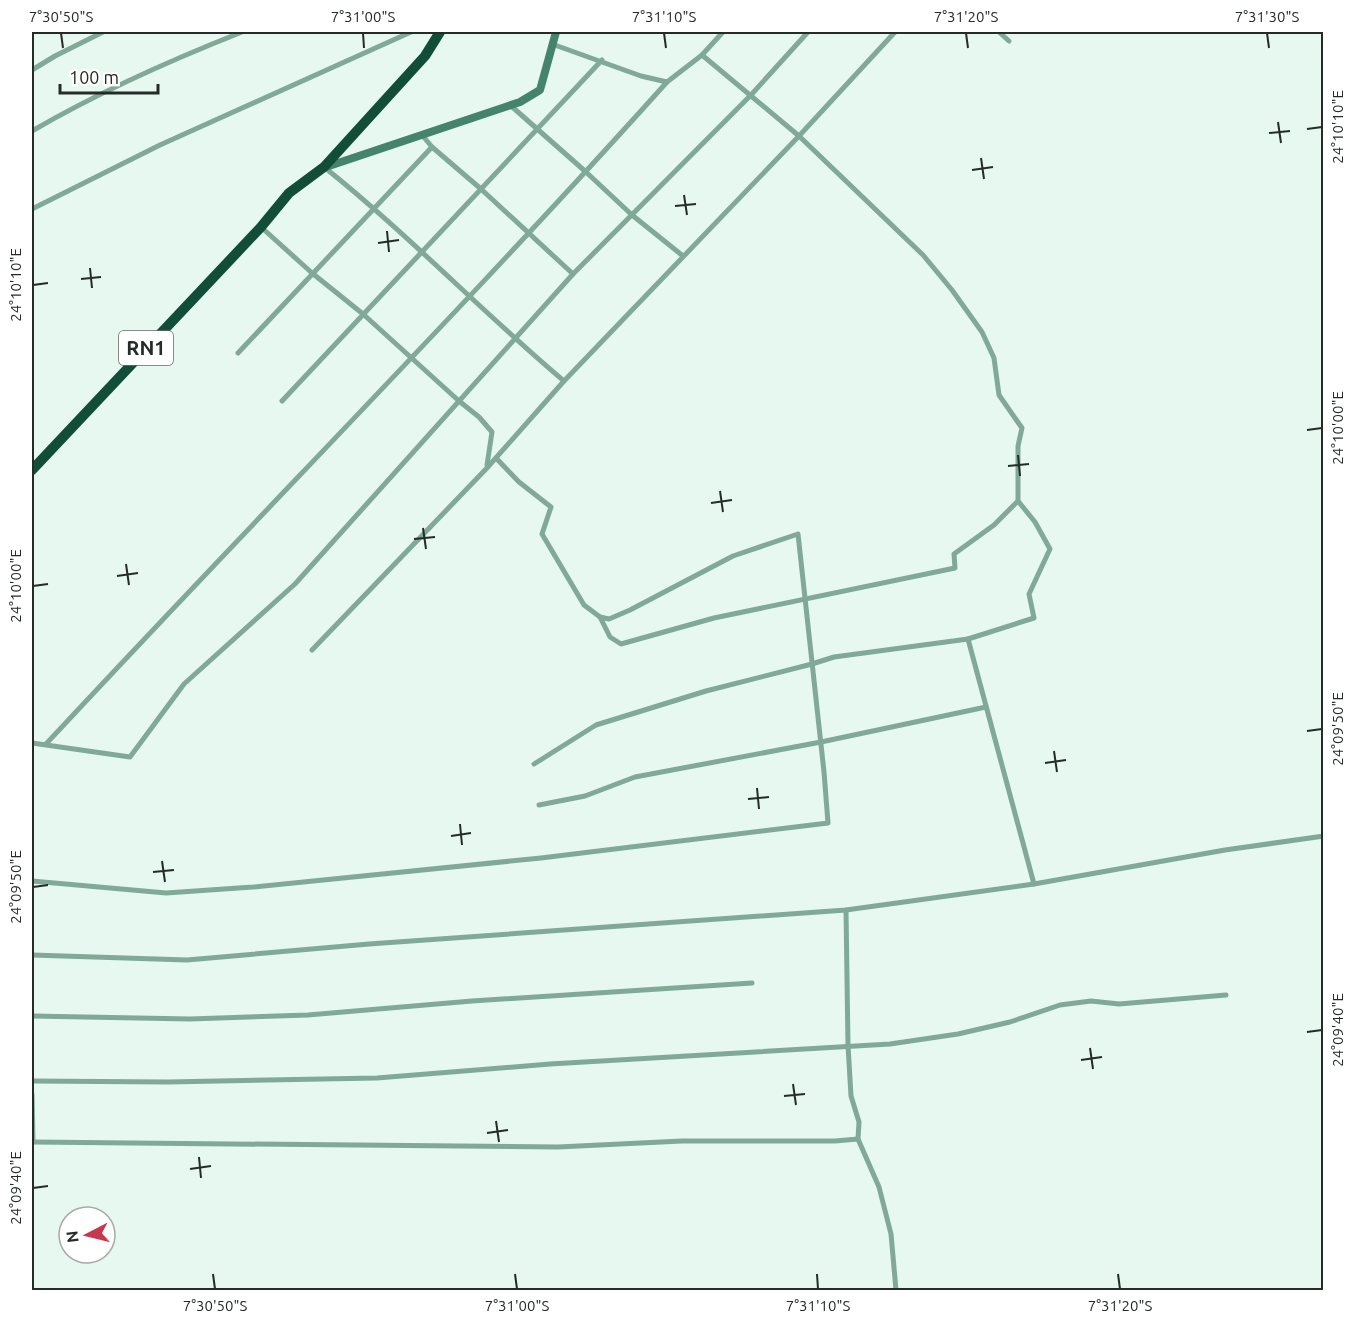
<svg xmlns="http://www.w3.org/2000/svg" width="1355" height="1322" font-family="Ubuntu,sans-serif">
<style>
.lines{fill:none;stroke-linecap:round;stroke-linejoin:round}
.street{stroke:#80a998;stroke-width:5}
.secondary{stroke:#44846d;stroke-width:8}
.highway{stroke:#124d3a;stroke-width:10}
.ticks{fill:none;stroke:#242b28;stroke-width:2}
.labels{text-anchor:middle;stroke-width:4.5;stroke-linejoin:round;paint-order:stroke}
.shield{fill:#fff;stroke:#666b68;stroke-width:1.5}
.shield-label{font-size:20px;font-weight:bold;fill:#242b28}
.neatline{fill:none;stroke:#242b28;stroke-width:2}
.ticks-label{font-size:15px;text-anchor:middle;fill:#242b28}
</style>
<rect width="100%" height="100%" fill="#e6f8f0"/>
<g class="lines">
<g class="street">
<polyline points="999,32 1009,41"/>
<polyline points="552,44 641,76 667,82"/>
<polyline points="702,55 799,136 923,255 952,290 982,332 994,358 999,395 1022,428 1018,446 1018,501 1035,522 1050,549 1029,594 1034,618 968,639"/>
<polyline points="32,70 55,56 103,32"/>
<polyline points="510,105 586,172 632,215 683,256"/>
<path d="M32,131c67,-39 139,-71 210,-99"/>
<polyline points="422,135 432,147 481,189 573,274"/>
<path d="M324,167c84,67 158,145 240,214"/>
<polyline points="32,209 160,145 411,32"/>
<polyline points="261,227 312,273 363,314 459,401 479,417 492,432 487,465"/>
<polyline points="238,353 432,147"/>
<polyline points="282,401 602,60"/>
<polyline points="496,458 519,482 551,507 542,534 584,605 600,617 610,637 621,644 714,618 955,568 954,554 994,525 1018,501"/>
<polyline points="312,650 486,469 564,381 799,136 895,32"/>
<polyline points="32,743 130,757 184,684 295,584 573,274 751,95 808,32"/>
<path d="M46,744c206,-222 419,-437 621,-662l35,-27 21,-23"/>
<polyline points="534,764 596,725 706,691 812,664 834,657 968,639 1034,884"/>
<polyline points="539,805 585,796 635,777 821,742 986,707"/>
<polyline points="32,881 166,893 253,887 541,858 828,823 824,772 798,534 733,556 630,610 609,619 600,617"/>
<polyline points="846,910 848,1045 851,1096 859,1122 858,1139 879,1187 891,1234 896,1290"/>
<polyline points="32,955 187,960 369,944 846,910 1034,884 1225,850 1324,836"/>
<polyline points="32,1016 190,1019 308,1015 472,1001 752,983"/>
<polyline points="32,1081 168,1082 377,1078 550,1064 890,1044 958,1034 1010,1022 1060,1005 1091,1001 1119,1004 1226,995"/>
<polyline points="32,1094 33,1142"/>
<polyline points="32,1142 558,1147 682,1141 835,1141 858,1139"/>
</g>
<polyline class="secondary" points="326,167 520,102 540,90 556,32"/>
<polyline class="highway" points="32,470 261,227 289,193 324,167 425,56 440,32"/>
</g>
<path class="ticks" d="M61,33l2,15M363,33l1,15M664,33l2,15M966,33l2,15M1267,33l2,15M1278,122l3,21M1307,129l15,-2M1269,133l21,-2M981,158l3,21M972,170l21,-3M684,195l3,20M675,206l21,-2M387,231l2,21M378,243l21,-3M90,268l2,20M81,279l20,-2M33,285l15,-2M1307,430l15,-2M1018,455l2,21M1008,466l21,-2M720,491l3,21M711,503l21,-3M423,528l3,21M414,539l21,-2M126,564l3,21M117,576l21,-3M33,586l15,-2M1307,731l15,-2M1054,751l3,21M1045,763l21,-3M757,788l2,21M748,799l21,-2M460,824l2,21M451,836l20,-3M162,861l3,21M153,872l21,-2M33,887l15,-2M1307,1032l15,-2M1090,1048l3,21M1081,1060l21,-3M793,1084l3,21M784,1096l21,-2M496,1121l3,21M487,1133l21,-3M199,1157l2,21M190,1169l21,-3M33,1188l15,-2M213,1274l2,15M515,1274l2,15M817,1274l1,15M1118,1274l2,15"/>
<g class="labels">
<rect class="shield" x="119" y="331" width="54" height="34" rx="4.5"/>
<g class="shield-label">
<text x="146" y="355">RN1</text>
</g>
</g>
<rect width="1355" height="1322" fill="none" stroke="#ffffff" stroke-width="66"/>
<g transform="translate(87 1235) rotate(263)"><circle r="28" fill="#ffffff" stroke="#a7aaa9" stroke-width="1.5"/>
<path d="M0-4.5L10 22L0 15L-10 22Z" fill="#c8384c"/>
<text y="-9" font-size="16" font-weight="bold" text-anchor="middle" fill="#242b28">N</text>
</g>
<path d="M60 84v9h98v-9" fill="none" stroke="#242b28" stroke-width="3"/>
<text x="69" y="84" font-size="18" fill="#242b28" stroke="#ffffff" stroke-width="4.5" paint-order="stroke">100 m</text>
<rect x="33" y="33" width="1289" height="1256" class="neatline"/>
<g class="ticks-label">
<text x="61" y="22">7°30'50"S</text>
<text x="363" y="22">7°31'00"S</text>
<text x="664" y="22">7°31'10"S</text>
<text x="966" y="22">7°31'20"S</text>
<text x="1267" y="22">7°31'30"S</text>
<text transform="translate(1338 127) rotate(-90)" y="5">24°10'10"E</text>
<text transform="translate(16 285) rotate(-90)" y="5">24°10'10"E</text>
<text transform="translate(1338 428) rotate(-90)" y="5">24°10'00"E</text>
<text transform="translate(16 586) rotate(-90)" y="5">24°10'00"E</text>
<text transform="translate(1338 729) rotate(-90)" y="5">24°09'50"E</text>
<text transform="translate(16 887) rotate(-90)" y="5">24°09'50"E</text>
<text transform="translate(1338 1030) rotate(-90)" y="5">24°09'40"E</text>
<text transform="translate(16 1188) rotate(-90)" y="5">24°09'40"E</text>
<text x="215" y="1311">7°30'50"S</text>
<text x="517" y="1311">7°31'00"S</text>
<text x="818" y="1311">7°31'10"S</text>
<text x="1120" y="1311">7°31'20"S</text>
</g>
</svg>
